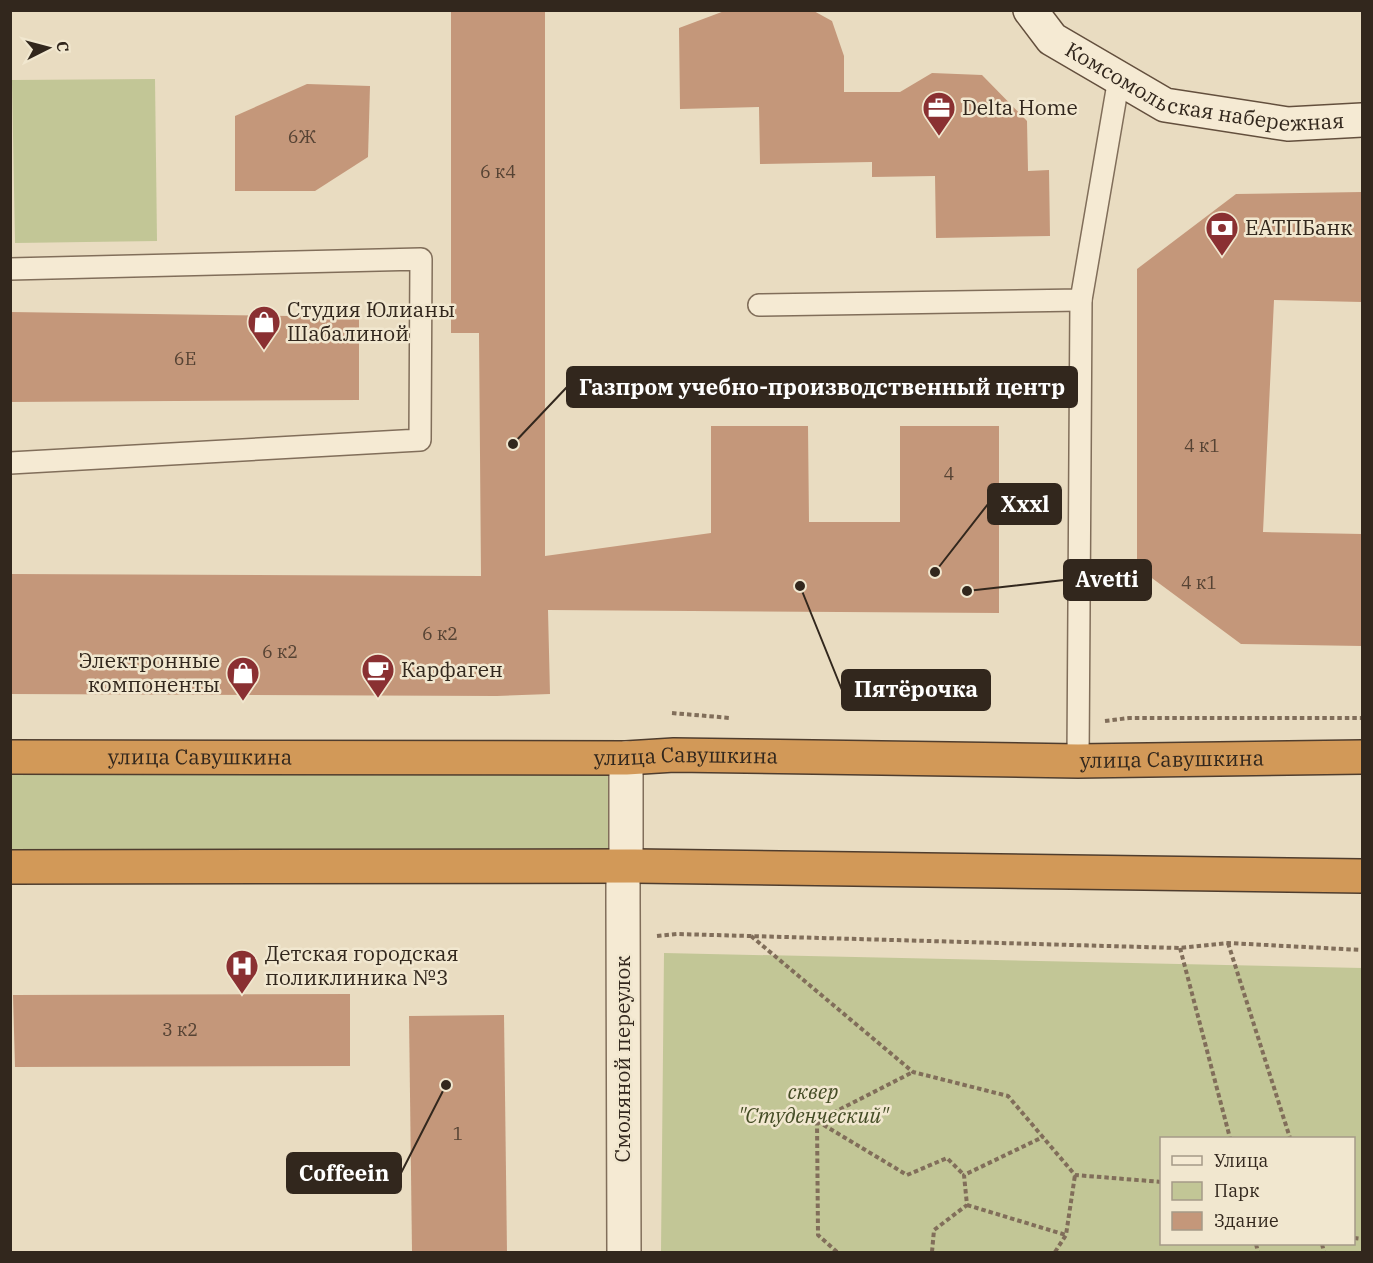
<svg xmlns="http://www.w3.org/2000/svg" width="1373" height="1263" font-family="'IBM Plex Serif',serif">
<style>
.green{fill:#c2c696;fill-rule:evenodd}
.building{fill:#c4977a}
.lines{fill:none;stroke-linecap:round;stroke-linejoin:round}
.lane-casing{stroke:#816e5a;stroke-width:24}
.street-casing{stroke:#816e5a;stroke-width:36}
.secondary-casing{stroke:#634f3d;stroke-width:36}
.highway-casing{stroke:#4f3d2e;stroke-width:36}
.path{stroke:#816e5a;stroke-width:4;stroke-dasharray:4.5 3;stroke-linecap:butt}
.lane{stroke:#f5ead3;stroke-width:21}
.street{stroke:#f5ead3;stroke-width:33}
.secondary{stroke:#f5ead3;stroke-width:33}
.highway{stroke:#d29958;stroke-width:33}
.labels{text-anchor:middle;stroke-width:5;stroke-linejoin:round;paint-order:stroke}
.number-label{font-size:18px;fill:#564334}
.street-label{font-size:21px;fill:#32271d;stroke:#f1e7cf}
.poi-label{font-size:21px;fill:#32271d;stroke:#f1e7cf;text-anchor:start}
.park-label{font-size:21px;font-style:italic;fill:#444c25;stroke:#f1e7cf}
.leader{fill:none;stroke:#32271d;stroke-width:2}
.callout-dot{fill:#32271d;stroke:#f1e7cf;stroke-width:2}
.callout{fill:#32271d;stroke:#32271d;stroke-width:2}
.callout-label{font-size:22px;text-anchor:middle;font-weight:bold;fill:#fff}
</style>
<rect width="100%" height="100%" fill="#e9dcc1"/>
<g class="green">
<polygon points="155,79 157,241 15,243 12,80"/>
<polygon points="10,766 612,770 611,848 11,853"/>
<path d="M664,953l698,15v284h-701zM1162,1138h192v106h-192z"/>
</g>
<g class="building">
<polygon points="451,10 545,10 545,556 711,533 711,426 808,426 809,522 900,522 900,426 999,426 999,613 548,610 550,694 497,696 10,694 10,574 481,576 479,333 451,333"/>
<polygon points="727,10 812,10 832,21 844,56 844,92 900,92 932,73 982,75 1027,121 1028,171 1049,170 1050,236 936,238 935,176 872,177 872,162 760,164 759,107 680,109 679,28"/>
<polygon points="307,84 370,86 368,157 315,191 235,191 235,116"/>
<polygon points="1362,192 1362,302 1274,300 1263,532 1362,534 1362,646 1241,644 1137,567 1137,269 1236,194"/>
<polygon points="10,312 359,317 359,400 10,402"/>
<polygon points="350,994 350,1066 15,1067 13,995"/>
<polygon points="504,1015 507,1252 412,1252 409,1016"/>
</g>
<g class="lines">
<g class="lane-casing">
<g id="lane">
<polyline points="10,269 421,259 420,440 10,463"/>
<polyline points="759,305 1081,300 1119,78"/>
<polyline points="1078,761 1081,300"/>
</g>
</g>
<g class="street-casing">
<polyline id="street" points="624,1252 623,904 623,866 626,851 626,758"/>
</g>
<g class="secondary-casing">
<g id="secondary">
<path id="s1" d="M1030,10l22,29 113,66 123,19 74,-4"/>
</g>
</g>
<g class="highway-casing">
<g id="highway">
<path id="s2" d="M10,757l616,1 48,-3 404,6 284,-4"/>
<polyline points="10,867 635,866 1362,876"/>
</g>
</g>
<g class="path">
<polyline points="672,713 730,718"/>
<polyline points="1105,721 1129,718 1362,718"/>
<polyline points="657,936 677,934 1180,948 1228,943 1362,950"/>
<polyline points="751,936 913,1072 1008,1096 1075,1175 1162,1182"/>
<polyline points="1228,943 1290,1138"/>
<polyline points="1180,948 1230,1138"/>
<polyline points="817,1121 907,1175 947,1158 964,1175"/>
<polyline points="967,1205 1066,1235"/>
<polyline points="1354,1238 1362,1239"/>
<polyline points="1256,1244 1258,1252"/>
<polyline points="1322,1244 1324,1252"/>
<polyline points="837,1252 818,1235 817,1121 913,1072"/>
<polyline points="932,1252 934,1230 967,1205 964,1175 1043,1137"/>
<polyline points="1055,1252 1066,1235 1075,1175"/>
</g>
<use href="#lane" class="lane"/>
<use href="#street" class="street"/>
<use href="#secondary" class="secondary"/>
<use href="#highway" class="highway"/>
</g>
<defs>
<g id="office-pin" transform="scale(1.725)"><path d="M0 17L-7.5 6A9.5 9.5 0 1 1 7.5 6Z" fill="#8a3032" stroke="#f1e7cf"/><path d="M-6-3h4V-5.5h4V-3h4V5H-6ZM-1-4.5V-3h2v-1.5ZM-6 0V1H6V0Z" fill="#fff"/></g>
<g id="bank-pin" transform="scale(1.725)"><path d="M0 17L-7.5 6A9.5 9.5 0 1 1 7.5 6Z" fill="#8a3032" stroke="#f1e7cf"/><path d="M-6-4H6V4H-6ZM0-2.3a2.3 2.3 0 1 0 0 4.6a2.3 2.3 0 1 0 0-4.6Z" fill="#fff"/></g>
<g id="shop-pin" transform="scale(1.725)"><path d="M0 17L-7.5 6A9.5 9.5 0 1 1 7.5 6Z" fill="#8a3032" stroke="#f1e7cf"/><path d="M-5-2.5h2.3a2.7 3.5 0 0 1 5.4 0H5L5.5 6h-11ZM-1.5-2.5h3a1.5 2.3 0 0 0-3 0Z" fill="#fff"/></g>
<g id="cafe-pin" transform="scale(1.725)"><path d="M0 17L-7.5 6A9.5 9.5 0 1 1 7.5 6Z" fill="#8a3032" stroke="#f1e7cf"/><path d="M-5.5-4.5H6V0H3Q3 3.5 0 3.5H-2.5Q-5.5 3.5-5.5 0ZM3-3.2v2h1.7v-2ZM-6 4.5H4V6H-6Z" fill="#fff"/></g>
<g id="hospital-pin" transform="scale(1.725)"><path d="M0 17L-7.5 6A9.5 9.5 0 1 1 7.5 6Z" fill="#8a3032" stroke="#f1e7cf"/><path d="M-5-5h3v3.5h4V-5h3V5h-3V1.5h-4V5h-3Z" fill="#fff"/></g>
</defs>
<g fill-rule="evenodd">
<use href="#office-pin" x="939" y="108"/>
<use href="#bank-pin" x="1222" y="228"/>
<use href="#shop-pin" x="264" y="322"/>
<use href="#cafe-pin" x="378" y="670"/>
<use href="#shop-pin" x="243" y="673"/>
<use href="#hospital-pin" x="242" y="966"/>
</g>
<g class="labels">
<g class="number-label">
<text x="302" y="143">6Ж</text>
<text x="498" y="178">6 к4</text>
<text x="185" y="365">6Е</text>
<text x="1202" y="452">4 к1</text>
<text x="949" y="480">4</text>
<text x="1199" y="589">4 к1</text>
<text x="440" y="640">6 к2</text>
<text x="280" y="658">6 к2</text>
<text x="180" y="1036">3 к2</text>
<text x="458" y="1140">1</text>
</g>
<g class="street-label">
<text dy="7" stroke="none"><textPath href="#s1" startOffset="201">Комсомольская набережная</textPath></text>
<text dy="7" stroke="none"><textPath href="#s2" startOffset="190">улица Савушкина</textPath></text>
<text dy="7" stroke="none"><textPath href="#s2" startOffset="676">улица Савушкина</textPath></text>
<text dy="7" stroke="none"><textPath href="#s2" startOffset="1162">улица Савушкина</textPath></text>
<text transform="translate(623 1059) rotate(-90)" y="7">Смоляной переулок</text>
</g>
<g class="poi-label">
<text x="962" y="115">Delta Home</text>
<text x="1245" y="235">ЕАТПБанк</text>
<text x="287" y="317">Студия Юлианы<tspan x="287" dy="24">Шабалиной</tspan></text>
<text x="220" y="668" text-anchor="end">Электронные<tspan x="220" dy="24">компоненты</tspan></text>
<text x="401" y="677">Карфаген</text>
<text x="265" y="961">Детская городская<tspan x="265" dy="24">поликлиника №3</tspan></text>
</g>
<g class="park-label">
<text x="813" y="1099">сквер<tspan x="813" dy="24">"Студенческий"</tspan></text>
</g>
</g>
<path class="leader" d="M513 444L567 387M935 572L988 504M967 591L1064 580M800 586L842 690M446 1085L401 1173"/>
<g class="callout-dot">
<circle cx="513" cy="444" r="6"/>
<circle cx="935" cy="572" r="6"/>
<circle cx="967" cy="591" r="6"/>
<circle cx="800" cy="586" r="6"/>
<circle cx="446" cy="1085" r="6"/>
</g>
<g class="callout">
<rect x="567" y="367" width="510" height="40" rx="6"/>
<rect x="988" y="484" width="73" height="40" rx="6"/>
<rect x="1064" y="560" width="87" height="40" rx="6"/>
<rect x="842" y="670" width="148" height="40" rx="6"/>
<rect x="287" y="1153" width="114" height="40" rx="6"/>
</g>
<g class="callout-label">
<text x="822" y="395">Газпром учебно-производственный центр</text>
<text x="1025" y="512">Xxxl</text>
<text x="1107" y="587">Avetti</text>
<text x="916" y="697">Пятёрочка</text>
<text x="344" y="1181">Coffeein</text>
</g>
<rect width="1373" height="1263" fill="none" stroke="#32271d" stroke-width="24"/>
<rect x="1160" y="1137" width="195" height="108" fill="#f1e7cf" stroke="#a59a88" stroke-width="1.5"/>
<rect x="1172" y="1156" width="30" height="9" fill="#f5ead3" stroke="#a59a88" stroke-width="1.5"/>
<text x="1214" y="1167" font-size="18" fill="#32271d">Улица</text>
<rect x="1172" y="1182" width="30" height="18" fill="#c2c696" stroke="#a59a88" stroke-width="1.5"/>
<text x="1214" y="1197" font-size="18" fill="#32271d">Парк</text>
<rect x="1172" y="1212" width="30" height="18" fill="#c4977a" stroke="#a59a88" stroke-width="1.5"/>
<text x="1214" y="1227" font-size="18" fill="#32271d">Здание</text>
<g transform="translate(48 48) rotate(84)" stroke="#f1e7cf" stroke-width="4.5" paint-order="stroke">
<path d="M0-4.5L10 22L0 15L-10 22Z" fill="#32271d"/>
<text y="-9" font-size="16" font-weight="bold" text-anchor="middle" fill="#32271d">С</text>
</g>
</svg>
